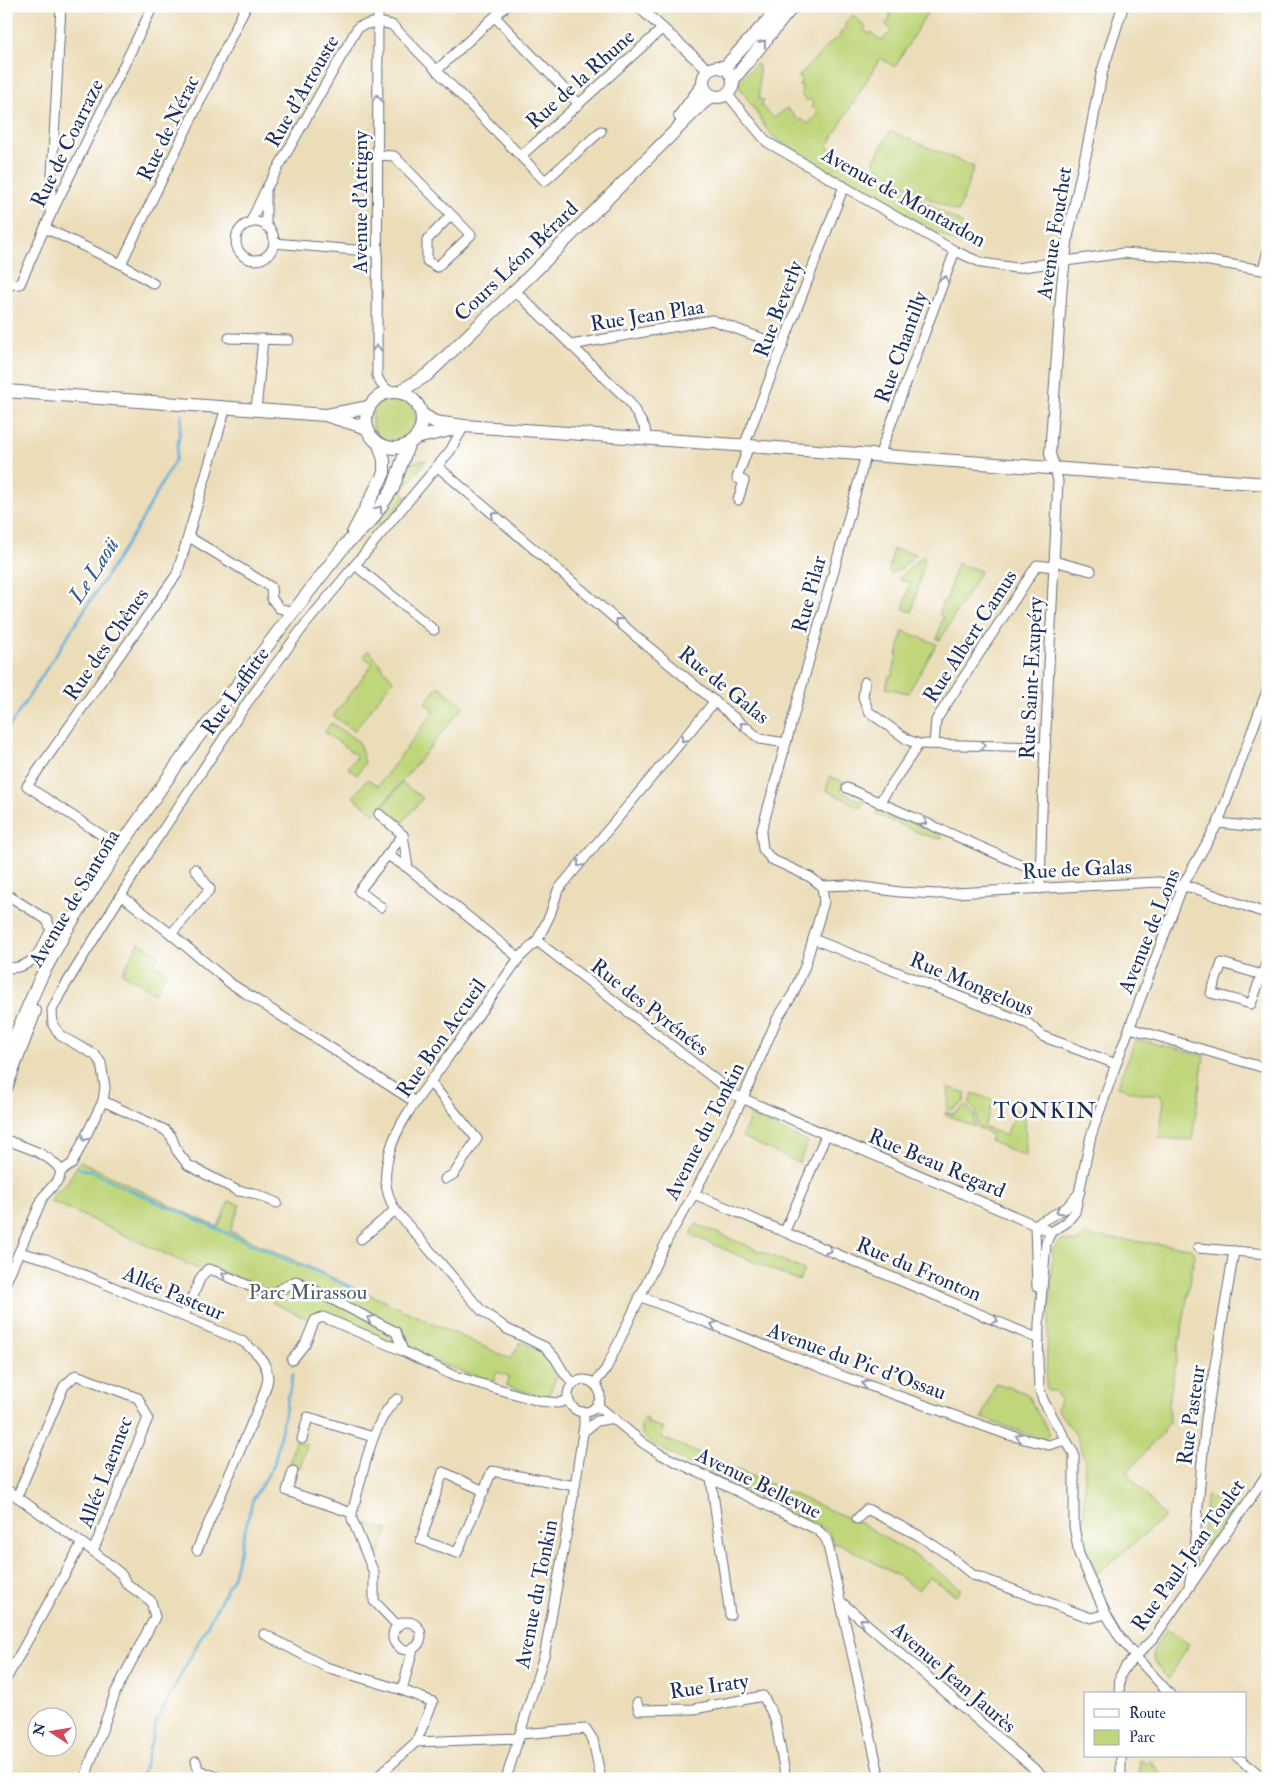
<svg xmlns="http://www.w3.org/2000/svg" width="1274" height="1785" font-family="'IM FELL Double Pica',serif">
<style>
.green{fill:#bfd67a;stroke:#6d826c}
.lines{fill:none;stroke-linecap:round;stroke-linejoin:round}
.stream{stroke:#61b0db;stroke-width:2.5}
.minor-casing{stroke:#646c7e;stroke-width:11}
.tertiary-casing{stroke:#646c7e;stroke-width:12}
.secondary-casing{stroke:#646c7e;stroke-width:14}
.minor{stroke:#fff;stroke-width:9}
.tertiary{stroke:#fff;stroke-width:10}
.secondary{stroke:#fff;stroke-width:12}
.oneway{stroke:#8d97ae}
.labels{text-anchor:middle;stroke-width:5;stroke-linejoin:round;paint-order:stroke}
.street-label{font-size:21px;fill:#1b2f5e;stroke:#fff}
.park-label{font-size:21px;fill:#4c6166;stroke:#fff}
.water-label{font-size:22px;font-style:italic;fill:#345c8a;stroke:#fff}
.neighbourhood-label{font-size:22px;letter-spacing:1px;fill:#1b2f5e;stroke:#fff}
</style>
<rect width="100%" height="100%" fill="#fff"/>
<filter id="ink" filterUnits="userSpaceOnUse"><feTurbulence type="fractalNoise" baseFrequency=".02" numOctaves="2"/><feDisplacementMap in="SourceGraphic" scale="10" xChannelSelector="R" yChannelSelector="G"/><feConvolveMatrix kernelMatrix="1 2 1 2 8 2 1 2 1" color-interpolation-filters="sRGB"/></filter>
<filter id="wash" filterUnits="userSpaceOnUse"><feTurbulence type="fractalNoise" baseFrequency=".0096" numOctaves="4" result="noise"/><feDisplacementMap in="SourceGraphic" scale="20" xChannelSelector="R" yChannelSelector="G"/><feGaussianBlur stdDeviation="1.12" result="paint"/><feColorMatrix in="noise" values="0 0 0 0 0 0 0 0 0 0 0 0 0 0 0 0 0 1.4 0 .05"/><feComposite in="paint" operator="in"/></filter>
<g filter="url(#wash)">
<rect width="100%" height="100%" fill="#ecddb9"/>
<g class="green">
<polygon points="889,6 931,6 895,67 880,58 827,147 963,224 956,243 829,172 776,139 768,131 739,86 740,80 756,64 759,66 759,99 764,100 761,105 774,118 787,108 799,121 801,119 808,124 818,113 812,107 813,103 810,99 808,101 801,95 802,86 799,86 799,84 801,84 801,77 798,77 834,39 836,40 840,36 839,34 846,27 844,25 853,15 866,27 864,30 869,34 871,32 881,41 892,31 886,24 890,19"/>
<polygon points="890,131 974,167 958,212 914,191 876,166 873,162"/>
<circle cx="394" cy="420" r="22"/>
<polygon points="427,460 402,491 406,497 380,527 376,523 404,481 409,463"/>
<polygon points="893,549 916,554 902,568 891,573 889,572"/>
<polygon points="923,556 925,559 912,612 903,609 910,583 898,579"/>
<polygon points="957,563 981,571 940,640 937,639 943,616 939,614 943,601 946,601"/>
<polygon points="903,631 937,644 908,693 886,688 889,676 892,676"/>
<polygon points="368,650 393,680 354,731 333,716 373,664 363,656"/>
<polygon points="438,686 464,706 375,814 353,797 368,779 378,786 434,711 425,703"/>
<polygon points="331,723 359,742 365,763 357,775 348,768 357,756 325,732"/>
<polygon points="830,776 844,782 840,791 860,801 861,799 865,801 861,808 826,790"/>
<polygon points="402,783 423,798 402,823 382,807"/>
<polygon points="878,809 942,835 941,839 924,835 876,814"/>
<polygon points="139,943 159,955 153,964 167,972 155,993 122,973"/>
<polygon points="1136,1039 1204,1056 1192,1140 1159,1138 1164,1100 1160,1094 1141,1094 1117,1087"/>
<polygon points="948,1087 966,1093 964,1102 951,1110 946,1109 949,1099"/>
<polygon points="973,1093 994,1101 984,1127 1006,1136 1015,1114 1008,1111 1010,1107 1025,1112 1026,1156 990,1141 992,1135 977,1127 976,1112 969,1103"/>
<polygon points="966,1105 974,1115 974,1127 945,1114 945,1112 953,1114"/>
<polygon points="751,1116 808,1142 799,1163 742,1137"/>
<path d="M80,1161l106,52 32,14 11,-26 11,4 -10,26 281,128 9,-17 21,9 16,25 -10,22 -41,-12 3,-10 -12,-4 -3,10c-58,-17 -113,-44 -169,-67l-13,6 -39,-18 -4,-12 -61,-25 -5,1 -2,3 -3,-1 -149,-69 19,-19z"/>
<polygon points="696,1224 804,1270 799,1281 691,1235"/>
<polygon points="1083,1235 1191,1248 1195,1254 1169,1401 1169,1423 1163,1431 1164,1433 1151,1445 1127,1473 1165,1517 1097,1574 1085,1545 1082,1529 1084,1515 1085,1462 1076,1435 1057,1409 1060,1400 1055,1391 1048,1391 1046,1384 1047,1350 1053,1249 1061,1240 1078,1242"/>
<polygon points="996,1383 1026,1393 1050,1434 1044,1440 982,1418"/>
<path d="M644,1418l4,1 -1,4 17,5 -3,9 199,86 69,41 32,25 -5,6 -27,-18 -11,13 -18,-13 -61,-34 -5,2 -6,-14 -4,-3 -148,-71c-8,-5 -34,-17 -35,-27 -1,-4 2,-8 3,-12z"/>
<polygon points="295,1441 307,1445 300,1468 289,1465"/>
<polygon points="1207,1495 1232,1511 1210,1544 1206,1545 1203,1544 1201,1538"/>
<polygon points="360,1521 388,1530 379,1555 371,1546"/>
<path d="M1167,1629l22,15 -20,35c-22,-24 -20,-24 -2,-50z"/>
<polygon points="1142,1759 1144,1764 1151,1761 1153,1766 1156,1765 1163,1779 1141,1779 1139,1760"/>
</g>
<g class="lines">
<g class="stream">
<polyline points="6,732 139,525 176,458 182,414"/>
<polyline points="78,1168 94,1172 128,1189 294,1263"/>
<polyline points="297,1265 307,1267 357,1290"/>
<polyline points="141,1779 157,1720 233,1577 253,1499 274,1465 293,1374"/>
</g>
</g>
</g>
<g filter="url(#ink)">
<g class="lines">
<g class="minor-casing">
<g id="minor">
<polyline points="378,6 377,376 381,384 390,392"/>
<polyline points="1247,6 1268,8"/>
<polyline points="495,17 578,103"/>
<polyline points="437,70 506,6"/>
<polyline points="727,94 767,142 955,251 982,263 1016,268 1123,253 1186,257 1268,271"/>
<polyline points="377,155 394,156 471,235 437,267 427,261 427,240 451,215"/>
<polyline points="521,156 663,28"/>
<polyline points="50,213 61,6"/>
<circle cx="255" cy="241" r="19"/>
<path d="M250,223l16,-34 92,-162c14,-5 19,-6 34,-2l153,156 56,-50"/>
<polyline points="266,226 266,192"/>
<polyline points="45,228 121,264 154,284"/>
<polyline points="274,243 378,252"/>
<polyline points="121,264 246,6"/>
<polyline points="1263,270 1268,250"/>
<polyline points="6,285 20,284 50,216 153,6"/>
<polyline points="515,291 629,401 645,428 646,438"/>
<polyline points="229,338 289,340"/>
<polyline points="571,345 712,320 783,346"/>
<polyline points="256,410 263,339"/>
<polyline points="744,446 844,186"/>
<polyline points="866,455 761,833 763,849 771,859 810,877 822,886 848,885 900,892 937,894 1158,882 1194,888 1268,914"/>
<polyline points="879,456 955,251"/>
<polyline points="437,466 639,639 760,739 786,743"/>
<polyline points="738,500 744,481 737,478 749,446"/>
<polyline points="189,537 271,587 272,599 279,608 293,612"/>
<polyline points="1054,561 1091,571"/>
<polyline points="355,565 434,630"/>
<polyline points="6,677 7,678"/>
<polyline points="865,682 863,697 869,712 908,740 919,744 1046,747"/>
<polyline points="934,744 936,720 1037,565 1053,567"/>
<polyline points="847,788 1040,873"/>
<polyline points="879,803 919,744"/>
<polyline points="379,814 403,835 408,868 519,958"/>
<polyline points="1218,823 1268,828"/>
<polyline points="120,847 27,786 177,574 226,407"/>
<polyline points="387,855 408,868"/>
<polyline points="1040,889 1042,811 1058,481 1055,469"/>
<path d="M6,894l41,26 4,10c-11,21 -17,39 -45,38"/>
<polyline points="122,896 171,934 230,983 415,1102"/>
<polyline points="381,907 359,891 403,835"/>
<polyline points="171,934 210,889 195,869"/>
<polyline points="813,939 1029,1024 1042,1036 1116,1064"/>
<polyline points="537,941 735,1095 1051,1232"/>
<polyline points="1262,975 1222,963 1211,993 1251,1004 1268,958"/>
<polyline points="1130,1028 1268,1069"/>
<polyline points="430,1082 477,1139 454,1174 445,1179"/>
<polyline points="103,1101 165,1130 171,1136 177,1151 188,1165 238,1191 253,1193 277,1203"/>
<path d="M6,1140c19,7 44,14 55,31l-2,8 -16,18 -37,85"/>
<polyline points="61,1171 72,1164 103,1101 105,1087 101,1063 95,1055 61,1036 53,1025 52,1010 60,994 143,860 247,703 304,626 450,451 464,426"/>
<polyline points="694,1194 1039,1339"/>
<polyline points="1035,1225 1037,1287"/>
<polyline points="1035,1225 1066,1208 1080,1192"/>
<polyline points="785,1231 826,1135"/>
<polyline points="361,1239 395,1210"/>
<polyline points="1198,1248 1268,1254"/>
<path d="M19,1252l27,7 196,82c13,10 26,20 26,38 -1,6 -4,14 -6,20l-65,151"/>
<polyline points="639,1296 845,1377 1009,1435 1049,1445 1065,1440"/>
<polyline points="184,1316 201,1277 208,1269 218,1272 269,1295 296,1281 396,1332 403,1351"/>
<polyline points="292,1360 305,1344 315,1320 323,1317 403,1351 454,1376 539,1401 558,1403 568,1400"/>
<circle cx="584" cy="1396" r="16"/>
<path d="M574,1384l-10,-11 -9,-15 -10,-11 -38,-18 -26,-19 -86,-100c-11,-20 -12,-36 -5,-59 8,-30 33,-59 51,-84 26,-36 52,-73 78,-109l18,-17 13,-26 8,-25 157,-189"/>
<polyline points="594,1384 606,1369 668,1238 694,1194 743,1098 777,1019 793,994 805,966 824,902 822,886"/>
<path d="M397,1399c-25,20 -36,83 -45,114v6l22,54v28l24,25"/>
<polyline points="597,1405 643,1443 660,1454 816,1529 823,1535 827,1541 880,1779"/>
<polyline points="583,1432 597,1421 614,1418"/>
<polyline points="302,1439 308,1417 373,1437"/>
<polyline points="293,1471 287,1491 352,1513"/>
<polyline points="711,1479 730,1615"/>
<polyline points="6,1489 93,1551 121,1574 127,1584 151,1601 155,1617 116,1691 88,1769 86,1779"/>
<polyline points="484,1491 443,1472 421,1540 457,1553 492,1471 575,1486"/>
<polyline points="17,1497 64,1386 76,1375 138,1398 148,1418 93,1551"/>
<polyline points="857,1519 867,1509 918,1535 947,1554 973,1575 1091,1618 1106,1614"/>
<polyline points="1189,1586 1192,1571 1206,1419 1234,1251"/>
<polyline points="840,1601 1046,1779"/>
<circle cx="407" cy="1636" r="14"/>
<polyline points="264,1634 326,1667 402,1690"/>
<polyline points="413,1649 402,1690 433,1702 416,1742"/>
<polyline points="6,1679 82,1543"/>
<polyline points="1119,1694 1120,1676 1126,1666 1154,1638 1268,1473"/>
<polyline points="1170,1694 1136,1657 1119,1636 1106,1614 1079,1554 1074,1526 1074,1454 1043,1400 1039,1387 1038,1362 1039,1324 1046,1243 1051,1232 1066,1223 1075,1212 1091,1136 1116,1064 1183,885 1218,823 1268,688"/>
<polyline points="637,1703 639,1710 694,1709 763,1696 775,1719 786,1779"/>
<polyline points="520,1734 586,1729 593,1740 601,1779"/>
<polyline points="1121,1756 1121,1779"/>
<polyline points="1236,1756 1265,1779"/>
<polyline points="196,1761 198,1770 222,1779"/>
<polyline points="375,1779 416,1742 519,1738"/>
<polyline points="506,1779 545,1652 575,1486 584,1426 584,1412"/>
</g>
</g>
<g class="tertiary-casing">
<g id="tertiary">
<polyline points="638,6 708,70"/>
<polyline points="1055,469 1050,454 1062,284 1068,235 1089,140 1102,72 1123,6"/>
</g>
</g>
<g class="secondary-casing">
<g id="secondary">
<circle cx="718" cy="82" r="15"/>
<polyline points="724,68 781,6"/>
<polyline points="733,80 793,6"/>
<polyline points="680,116 703,85"/>
<polyline points="6,391 325,415 367,428"/>
<circle cx="394" cy="420" r="28"/>
<polyline points="399,392 427,375 533,273 704,102 713,96"/>
<polyline points="422,414 435,422 464,426 626,437 1268,484"/>
<polyline points="327,415 369,407"/>
<polyline points="416,438 459,428"/>
<polyline points="353,533 384,473 384,460 379,444"/>
<polyline points="6,1057 41,977 67,929 120,847 179,762 293,612 346,544 371,521 393,488 408,445"/>
<polyline points="6,1088 35,1011"/>
</g>
</g>
<use href="#minor" class="minor"/>
<use href="#tertiary" class="tertiary"/>
<use href="#secondary" class="secondary"/>
</g>
<defs><path id="oneway-chevron" d="M-2-3.5L2.5 0L-2 3.5" fill="none" stroke-width="1.6" stroke-linecap="round" stroke-linejoin="round" transform="scale(1.25)"/></defs>
<g class="oneway">
<use href="#oneway-chevron" transform="translate(763 43) rotate(-51)"/>
<use href="#oneway-chevron" transform="translate(377 98) rotate(-90)"/>
<use href="#oneway-chevron" transform="translate(945 279) rotate(-70)"/>
<use href="#oneway-chevron" transform="translate(377 348) rotate(-89)"/>
<use href="#oneway-chevron" transform="translate(379 509) rotate(-56)"/>
<use href="#oneway-chevron" transform="translate(494 515) rotate(-140)"/>
<use href="#oneway-chevron" transform="translate(618 621) rotate(-139)"/>
<use href="#oneway-chevron" transform="translate(743 725) rotate(-140)"/>
<use href="#oneway-chevron" transform="translate(684 739) rotate(130)"/>
<use href="#oneway-chevron" transform="translate(983 745) rotate(2)"/>
<use href="#oneway-chevron" transform="translate(924 822) rotate(24)"/>
<use href="#oneway-chevron" transform="translate(580 864) rotate(130)"/>
<use href="#oneway-chevron" transform="translate(85 1138) rotate(116)"/>
<use href="#oneway-chevron" transform="translate(1059 1211) rotate(149)"/>
<use href="#oneway-chevron" transform="translate(829 1250) rotate(23)"/>
<use href="#oneway-chevron" transform="translate(225 1275) rotate(-156)"/>
<use href="#oneway-chevron" transform="translate(370 1319) rotate(-153)"/>
<use href="#oneway-chevron" transform="translate(995 1320) rotate(23)"/>
<use href="#oneway-chevron" transform="translate(714 1325) rotate(-159)"/>
<use href="#oneway-chevron" transform="translate(865 1384) rotate(-160)"/>
<use href="#oneway-chevron" transform="translate(1019 1437) rotate(-165)"/>
<use href="#oneway-chevron" transform="translate(863 1621) rotate(-139)"/>
</g>
</g>
<g class="labels">
<g class="street-label">
<text transform="translate(580 79) rotate(-42)" y="7">Rue de la Rhune</text>
<text transform="translate(302 91) rotate(-60)" y="7">Rue d'Artouste</text>
<text transform="translate(168 128) rotate(-64)" y="7">Rue de Nérac</text>
<text transform="translate(67 143) rotate(-64)" y="7">Rue de Coarraze</text>
<text transform="translate(904 197) rotate(29)" y="7">Avenue de Montardon</text>
<text transform="translate(360 202) rotate(-90)" y="7">Avenue d'Attigny</text>
<text transform="translate(1054 233) rotate(-81)" y="7">Avenue Fouchet</text>
<text transform="translate(516 261) rotate(-44)" y="7">Cours Léon Bérard</text>
<text transform="translate(778 309) rotate(-69)" y="7">Rue Beverly</text>
<text transform="translate(647 315) rotate(-9)" y="7">Rue Jean Plaa</text>
<text transform="translate(901 347) rotate(-70)" y="7">Rue Chantilly</text>
<text transform="translate(809 594) rotate(-75)" y="7">Rue Pilar</text>
<text transform="translate(970 636) rotate(-57)" y="7">Rue Albert Camus</text>
<text transform="translate(106 644) rotate(-55)" y="7">Rue des Chênes</text>
<text transform="translate(1031 678) rotate(-87)" y="7">Rue Saint-Exupéry</text>
<text transform="translate(724 685) rotate(39)" y="7">Rue de Galas</text>
<text transform="translate(235 691) rotate(-55)" y="7">Rue Laffitte</text>
<text transform="translate(1077 869) rotate(-3)" y="7">Rue de Galas</text>
<text transform="translate(74 898) rotate(-59)" y="7">Avenue de Santoña</text>
<text transform="translate(1149 931) rotate(-68)" y="7">Avenue de Lons</text>
<text transform="translate(972 984) rotate(23)" y="7">Rue Mongelous</text>
<text transform="translate(650 1007) rotate(38)" y="7">Rue des Pyrénées</text>
<text transform="translate(441 1038) rotate(-55)" y="7">Rue Bon Accueil</text>
<text transform="translate(704 1131) rotate(-63)" y="7">Avenue du Tonkin</text>
<text transform="translate(937 1163) rotate(23)" y="7">Rue Beau Regard</text>
<text transform="translate(919 1269) rotate(23)" y="7">Rue du Fronton</text>
<text transform="translate(174 1293) rotate(23)" y="7">Allée Pasteur</text>
<text transform="translate(857 1361) rotate(20)" y="7">Avenue du Pic d'Ossau</text>
<text transform="translate(1191 1415) rotate(-82)" y="7">Rue Pasteur</text>
<text transform="translate(105 1472) rotate(-69)" y="7">Allée Laennec</text>
<text transform="translate(759 1483) rotate(26)" y="7">Avenue Bellevue</text>
<text transform="translate(1188 1555) rotate(-55)" y="7">Rue Paul-Jean Toulet</text>
<text transform="translate(536 1594) rotate(-79)" y="7">Avenue du Tonkin</text>
<text transform="translate(954 1677) rotate(41)" y="7">Avenue Jean Jaurès</text>
<text transform="translate(709 1686) rotate(-8)" y="7">Rue Iraty</text>
</g>
<g class="park-label">
<text x="308" y="1299">Parc Mirassou</text>
</g>
<g class="water-label">
<text transform="translate(93 570) rotate(-57)" y="8">Le Laoü</text>
</g>
<g class="neighbourhood-label">
<text x="1045" y="1118">TONKIN</text>
</g>
</g>
<rect width="1274" height="1785" fill="none" stroke="#fff" stroke-width="25"/>
<rect x="1084" y="1692" width="162" height="65" fill="#ffffff" stroke="#a4acbf"/>
<rect x="1094" y="1709" width="25" height="8" fill="#ffffff" stroke="#a4acbf"/>
<text x="1129" y="1718" font-size="15" fill="#1b2f5e">Route</text>
<rect x="1094" y="1730" width="25" height="15" fill="#bfd67a" stroke="#a4acbf"/>
<text x="1129" y="1742" font-size="15" fill="#1b2f5e">Parc</text>
<g transform="translate(52 1732) rotate(282)"><circle r="24" fill="#ffffff" stroke="#a4acbf"/>
<path d="M0-4L9 19L0 12L-9 19Z" fill="#d1495b"/>
<text y="-8" font-size="14" font-weight="bold" text-anchor="middle" fill="#1b2f5e">N</text>
</g>
</svg>
